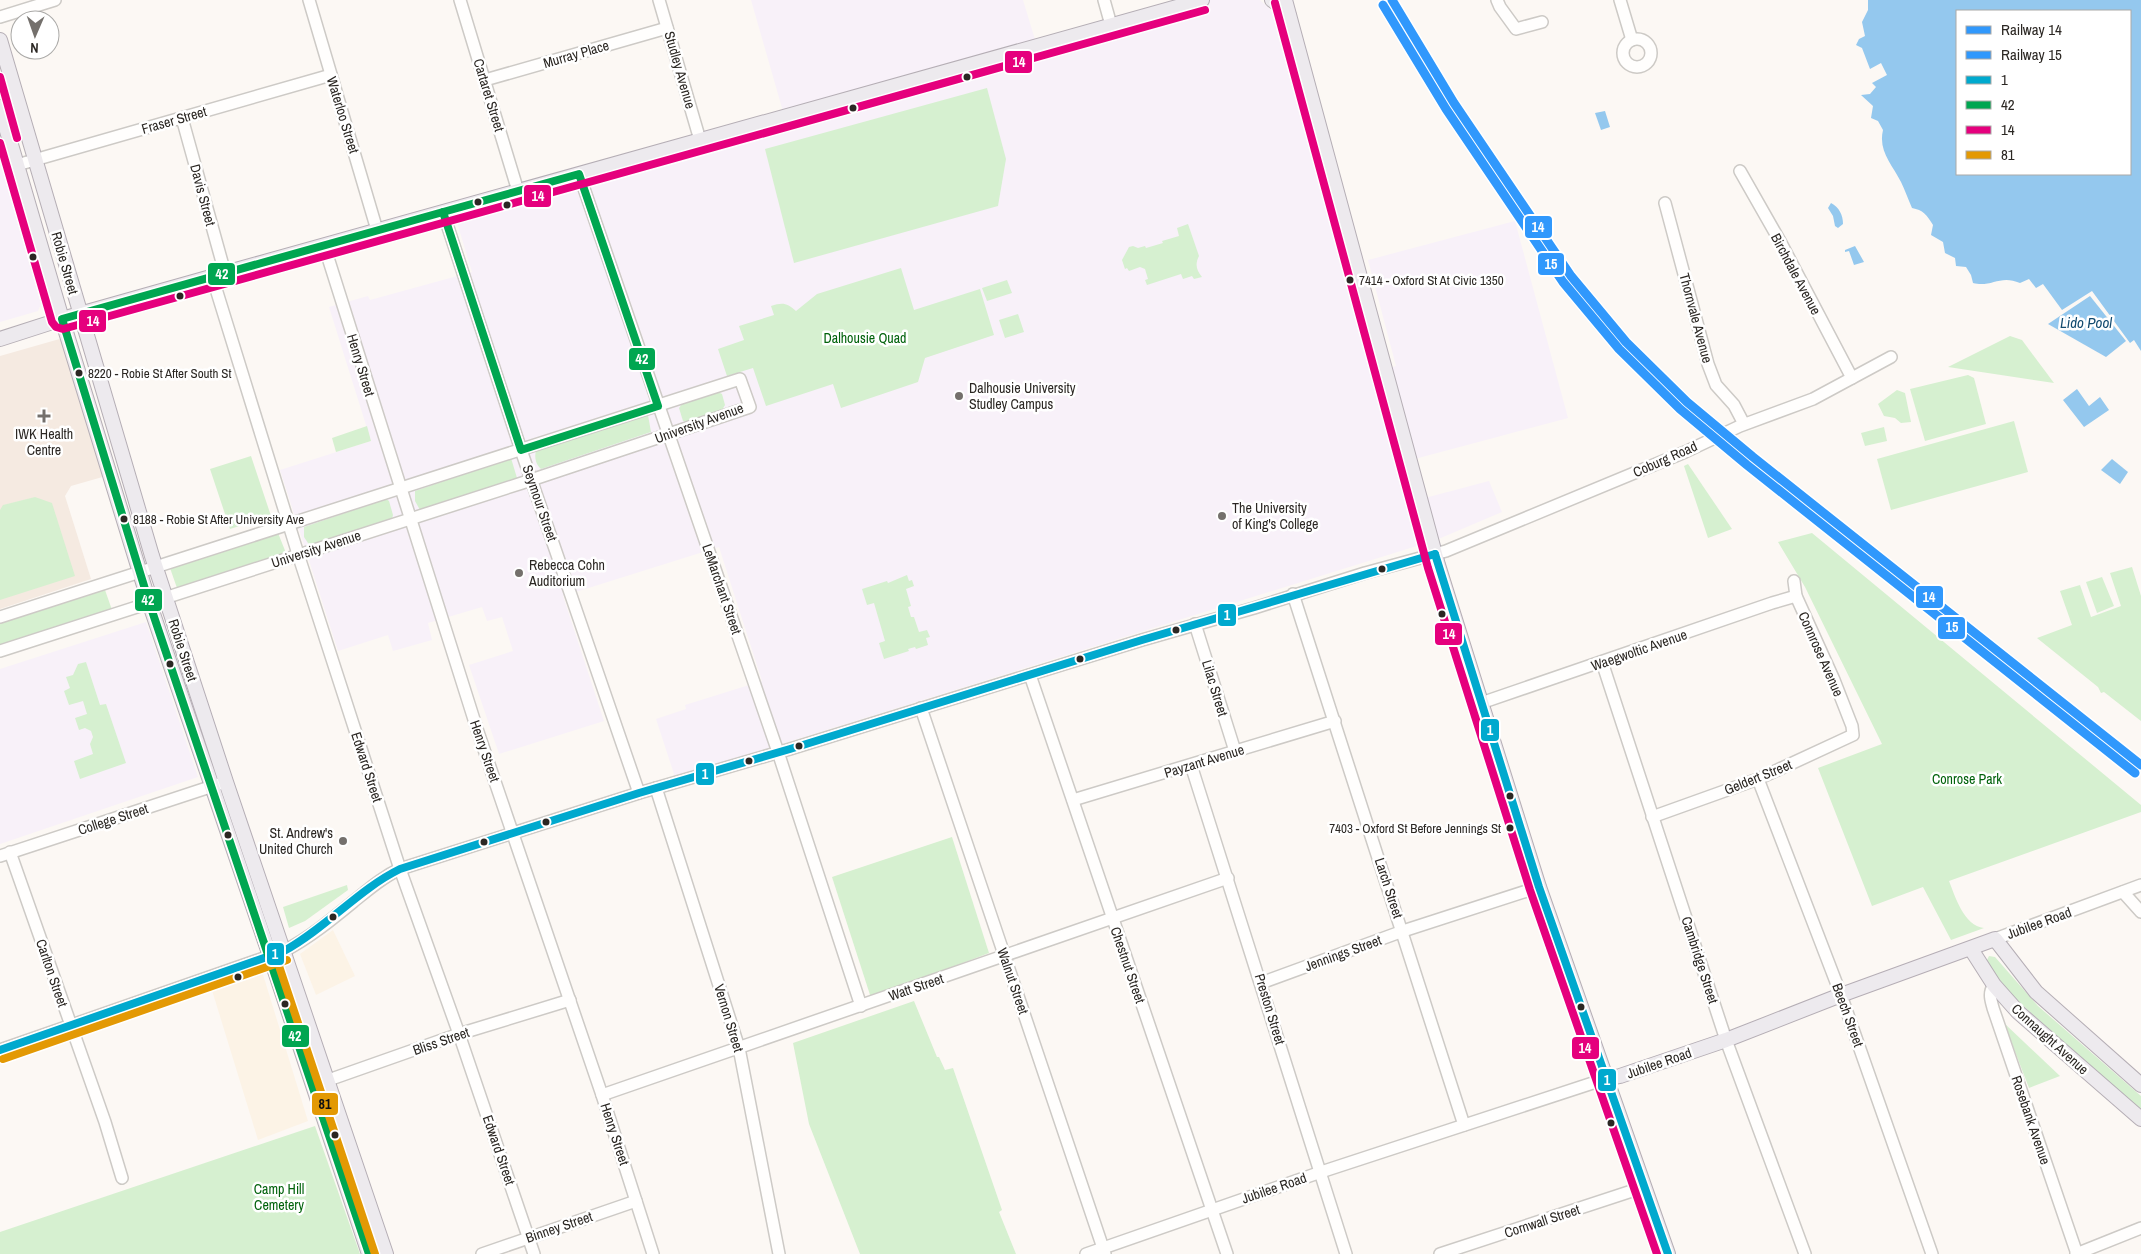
<svg xmlns="http://www.w3.org/2000/svg" width="2141" height="1254" font-family="'Archivo Narrow',sans-serif">
<style>
.built{fill:#fcf3e6}
.education{fill:#f8f1f9}
.medical{fill:#f5eae1}
.green{fill:#d6f0d0}
.water{fill:#94c8ee;fill-rule:evenodd}
.lines{fill:none;stroke-linecap:round;stroke-linejoin:round}
.minor-casing{stroke:#cdcac6;stroke-width:14}
.major-casing{stroke:#b5aeb5;stroke-width:16}
.minor{stroke:#fffefd;stroke-width:11}
.major{stroke:#edeaee;stroke-width:14}
.bus-1-casing{stroke:#fff;stroke-width:11}
.bus-2-casing{stroke:#fff;stroke-width:11}
.bus-3-casing{stroke:#fff;stroke-width:11}
.bus-4-casing{stroke:#fff;stroke-width:11}
.bus-1{stroke:#00a9ce;stroke-width:8}
.bus-2{stroke:#00a651;stroke-width:8}
.bus-3{stroke:#e5007d;stroke-width:8}
.bus-4{stroke:#e39904;stroke-width:8}
.rail-1-casing{stroke:#fff;stroke-width:12}
.rail-2-casing{stroke:#fff;stroke-width:12}
.rail-1{stroke:#3098fc;stroke-width:9}
.rail-2{stroke:#3098fc;stroke-width:9}
.bus-dot{fill:#2b2723;stroke:#fff;stroke-width:2}
.poi-dot{fill:#74706c;stroke:#fff;stroke-width:2}
.labels{text-anchor:middle;stroke-width:5;stroke-linejoin:round;paint-order:stroke}
.bus-label{font-size:13px;fill:#2b2723;stroke:#fff;text-anchor:start}
.street-label{font-size:14px;fill:#2b2723;stroke:#fff}
.park-label{font-size:14px;fill:#01620b;stroke:#fff}
.poi-label{font-size:14px;fill:#2b2723;stroke:#fff;text-anchor:start}
.water-label{font-size:15px;font-style:italic;fill:#114a6f;stroke:#fff}
.line-badge{stroke:#fff;stroke-width:2}
.badge-label{font-size:14px;text-anchor:middle;font-weight:bold;fill:#fff}
.pale-badge-label{font-size:14px;text-anchor:middle;font-weight:bold;fill:#111}
</style>
<rect width="100%" height="100%" fill="#fcf8f4"/>
<g class="built">
<polygon points="333,930 355,976 316,995 300,954"/>
<polygon points="261,968 308,1121 258,1140 211,987"/>
</g>
<g class="education">
<polygon points="751,0 1023,0 1037,46 1203,0 1260,0 1271,10 1371,373 1396,366 1368,260 1515,221 1568,418 1396,464 1406,503 1489,481 1502,512 1436,540 675,777 656,719 686,709 685,705 762,681 719,547 563,596 604,721 499,754 469,665 513,651 502,617 487,621 482,607 428,623 432,640 393,651 388,635 338,651 280,470 371,441 329,307 368,296 370,300 472,272 455,216 784,115"/>
<polygon points="0,162 41,304 38,311 0,322"/>
<polygon points="146,622 198,777 0,844 0,669"/>
</g>
<polygon class="medical" points="63,338 106,476 71,486 65,496 91,579 0,609 0,356"/>
<g class="green">
<polygon points="987,88 1006,159 998,206 794,263 765,149"/>
<path d="M1188,224l11,32c-4,8 -3,14 3,21l-8,2 -2,-3 -9,3 -2,-5 -34,11 -2,-5 3,-1 -3,-10 -5,-2 -11,4 -2,-3 -2,1 -3,-9 7,-13 4,-1 5,2 7,-2 1,2 17,-5 -1,-2 17,-5 -2,-8z"/>
<path d="M901,268l13,42 66,-21 14,46 -69,23 -7,24 -77,26 -8,-24 -67,22 -13,-38 -26,8 -9,-27 26,-9 -5,-14 35,-11 -3,-9c12,-4 16,-3 25,5l21,-17z"/>
<polygon points="1007,280 1012,293 987,301 982,288"/>
<polygon points="1018,314 1024,332 1005,338 999,320"/>
<polygon points="2010,336 2022,340 2054,383 1948,367"/>
<polygon points="1968,375 1974,378 1986,424 1925,441 1910,389"/>
<polygon points="1897,390 1905,393 1911,422 1901,423 1895,418 1884,416 1878,404"/>
<polygon points="718,392 722,394 725,405 722,410 687,422 683,421 679,408 682,404"/>
<path d="M644,414l4,1 3,17 -110,37c-5,-4 -7,-12 -5,-18z"/>
<polygon points="2014,421 2028,472 1891,510 1877,459"/>
<polygon points="367,426 371,441 336,452 332,438"/>
<polygon points="1884,427 1887,441 1865,446 1861,433"/>
<polygon points="251,456 271,516 230,529 210,469"/>
<polygon points="511,458 517,478 420,510 415,501 415,491"/>
<polygon points="1688,464 1732,529 1708,538 1684,466"/>
<polygon points="35,497 52,503 75,576 0,600 0,510 3,505"/>
<polygon points="386,499 389,501 393,515 392,519 310,546 304,537 304,527"/>
<polygon points="278,533 286,553 177,588 170,568"/>
<path d="M1812,533l329,272v7l-192,69c6,15 15,45 35,47l-33,12 -28,-53 -51,19 -54,-138 64,-24 -77,-157 -27,-45z"/>
<polygon points="2132,567 2141,596 2141,721 2104,692 2101,693 2098,687 2037,638 2072,625 2060,591 2080,585 2091,617 2121,606 2110,573"/>
<polygon points="907,575 909,581 912,580 914,586 906,589 911,606 908,607 911,617 914,617 919,632 927,630 930,637 926,638 928,645 916,649 915,647 908,649 909,651 884,659 879,643 885,641 874,603 867,605 862,589 887,581 888,583"/>
<polygon points="2102,577 2114,606 2097,613 2086,582"/>
<polygon points="105,590 112,610 0,646 0,623"/>
<polygon points="86,662 100,705 106,704 126,763 80,779 74,761 93,754 90,744 93,737 91,731 85,728 79,730 75,718 87,714 83,701 69,705 64,691 70,688 66,677 73,675 78,664"/>
<polygon points="952,837 989,953 871,998 832,877"/>
<polygon points="347,885 348,890 305,921 289,928 283,907"/>
<polygon points="1989,956 1995,957 2038,1006 2141,1096 2141,1110 2004,989 1986,962"/>
<polygon points="914,1001 937,1057 939,1057 945,1070 953,1068 1002,1210 999,1212 1016,1254 860,1254 809,1124 793,1043"/>
<polygon points="2004,1023 2060,1076 2029,1088"/>
<polygon points="315,1126 360,1254 0,1254 0,1232"/>
</g>
<g class="water">
<path d="M1868,0h273v351l-7,-11 -4,3 -38,-52 -30,19 -19,-26 -7,4 -7,-9 -9,4c-20,-9 -29,5 -47,0l-2,-8 -5,-8 -10,-1 -1,-8 -10,-5 -2,-11 -12,-7 2,-10c-6,-10 -10,-15 -21,-17 -4,-9 -7,-18 -11,-26 -9,-18 -23,-31 -18,-52l-5,-9 -7,-3 2,-12 -12,-11 9,-1 6,-7 -4,-4 15,-8 -6,-12 -11,6 -8,-21 -6,-3 3,-6 6,-3 -3,-14 6,-12zM1957,11h173v163h-173z"/>
<polygon points="1605,111 1610,127 1601,130 1595,113"/>
<path d="M1831,203c8,4 12,12 12,21l-5,4 -3,-2 -2,-10 -5,-8z"/>
<polygon points="1855,246 1864,262 1854,265 1849,251 1845,252 1845,250"/>
<polygon points="2090,296 2126,341 2106,357 2048,324"/>
<polygon points="2077,389 2089,406 2100,397 2109,410 2084,427 2063,400"/>
<polygon points="2112,459 2128,472 2120,484 2101,470"/>
</g>
<g class="lines">
<g class="minor-casing">
<g id="minor">
<polyline points="309,0 377,230"/>
<polyline points="460,0 518,191"/>
<polyline points="659,0 700,140"/>
<polyline points="1104,0 1111,25"/>
<polyline points="1497,0 1500,7 1516,29 1542,22"/>
<polyline points="1620,0 1632,40"/>
<polyline points="0,17 55,0"/>
<circle cx="1637" cy="53" r="14"/>
<polyline points="485,80 667,28"/>
<polyline points="182,118 225,273"/>
<polyline points="17,165 331,75"/>
<polyline points="1740,171 1781,243 1852,378"/>
<polyline points="579,174 778,752 861,1006"/>
<polyline points="1665,203 1708,364 1716,385 1734,405 1744,424"/>
<polyline points="443,212 521,450 639,793"/>
<polyline points="324,245 477,729 602,1095 653,1254"/>
<polyline points="212,276 298,554 400,869 459,1034 534,1254"/>
<polyline points="1293,594 1464,1125"/>
<polyline points="0,617 740,379 750,407 522,483 0,651"/>
<polyline points="1195,624 1235,751"/>
<polyline points="1602,662 1726,1040 1805,1254"/>
<polyline points="1030,675 1227,1254"/>
<polyline points="1481,703 1772,603 1796,596"/>
<polyline points="921,708 1105,1254"/>
<polyline points="1191,765 1346,1254"/>
<polyline points="1758,779 1841,995 1932,1254"/>
<polyline points="656,788 739,1048 779,1254"/>
<polyline points="1073,800 1335,721"/>
<polyline points="1652,817 1758,779 1853,735 1852,726 1834,680 1796,596 1794,581"/>
<polyline points="10,852 105,1122 122,1178"/>
<polyline points="0,856 219,784"/>
<polyline points="2123,892 2141,912"/>
<polyline points="1995,939 2141,885"/>
<polyline points="1261,983 1403,931 1539,887"/>
<path d="M1994,985c-6,8 -3,15 -1,23l84,246"/>
<path d="M0,1050l284,-99c25,-13 47,-31 69,-49 15,-12 29,-25 47,-33l239,-76 151,-44 352,-109 112,-32 111,-35 81,-22 239,-99 55,-26 73,-27 78,-42"/>
<polyline points="320,1083 459,1034 570,1000"/>
<polyline points="602,1095 1228,878"/>
<polyline points="482,1254 636,1201"/>
<polyline points="1086,1254 1321,1172 1605,1079"/>
<polyline points="1440,1254 1644,1187"/>
<polyline points="2076,1254 2141,1228"/>
</g>
</g>
<g class="major-casing">
<g id="major">
<polyline points="1272,0 1282,7 1289,16"/>
<polyline points="1285,0 1438,565 1539,887 1668,1254"/>
<polyline points="0,40 152,556 226,782 386,1254"/>
<polyline points="0,107 62,319 149,602 270,956 369,1254"/>
<polyline points="0,339 62,319 225,273 1202,0"/>
<polyline points="1971,949 1994,985 2018,1012 2141,1119"/>
<polyline points="1605,1079 1620,1076 1726,1040 1841,995 1995,939 2036,992 2141,1085"/>
</g>
</g>
<use href="#minor" class="minor"/>
<use href="#major" class="major"/>
<g class="bus-1-casing">
<g id="bus-1">
<polyline points="1435,554 1539,887 1668,1254"/>
<path d="M0,1050l284,-99c42,-23 75,-62 116,-82l239,-76 151,-44 352,-109 293,-86"/>
</g>
</g>
<g class="bus-2-casing">
<g id="bus-2">
<polygon points="579,174 658,406 521,450 443,212"/>
<polyline points="369,1254 149,602 62,319 443,212"/>
</g>
</g>
<g class="bus-3-casing">
<g id="bus-3">
<polyline points="1275,3 1428,568 1530,890 1657,1254"/>
<polyline points="0,77 17,138"/>
<polyline points="0,143 52,322 56,327 63,329 1205,10"/>
</g>
</g>
<g class="bus-4-casing">
<g id="bus-4">
<polyline points="275,954 375,1254"/>
<polyline points="3,1059 287,960"/>
</g>
</g>
<use href="#bus-1" class="bus-1"/>
<use href="#bus-2" class="bus-2"/>
<use href="#bus-3" class="bus-3"/>
<use href="#bus-4" class="bus-4"/>
<g class="rail-1-casing">
<polyline id="rail-1" points="1392,0 1454,103 1571,276 1626,342 1687,402 1753,457 2141,765"/>
</g>
<g class="rail-2-casing">
<polyline id="rail-2" points="1383,5 1446,109 1563,282 1619,349 1680,409 1747,465 2135,773"/>
</g>
<use href="#rail-1" class="rail-1"/>
<use href="#rail-2" class="rail-2"/>
</g>
<g class="bus-dot">
<circle cx="967" cy="77" r="4.5"/>
<circle cx="853" cy="108" r="4.5"/>
<circle cx="478" cy="202" r="4.5"/>
<circle cx="507" cy="205" r="4.5"/>
<circle cx="33" cy="257" r="4.5"/>
<circle cx="1350" cy="280" r="4.5"/>
<circle cx="180" cy="296" r="4.5"/>
<circle cx="79" cy="373" r="4.5"/>
<circle cx="124" cy="519" r="4.5"/>
<circle cx="1382" cy="569" r="4.5"/>
<circle cx="1442" cy="614" r="4.5"/>
<circle cx="1176" cy="630" r="4.5"/>
<circle cx="1080" cy="659" r="4.5"/>
<circle cx="170" cy="664" r="4.5"/>
<circle cx="799" cy="746" r="4.5"/>
<circle cx="749" cy="761" r="4.5"/>
<circle cx="1510" cy="796" r="4.5"/>
<circle cx="546" cy="822" r="4.5"/>
<circle cx="1510" cy="828" r="4.5"/>
<circle cx="228" cy="835" r="4.5"/>
<circle cx="484" cy="842" r="4.5"/>
<circle cx="333" cy="917" r="4.5"/>
<circle cx="238" cy="977" r="4.5"/>
<circle cx="285" cy="1004" r="4.5"/>
<circle cx="1581" cy="1007" r="4.5"/>
<circle cx="1611" cy="1123" r="4.5"/>
<circle cx="335" cy="1135" r="4.5"/>
</g>
<g class="poi-dot">
<circle cx="959" cy="396" r="5"/>
<path d="M41.5 408.5h5v5h5v5h-5v5h-5v-5h-5v-5h5z"/>
<circle cx="1222" cy="516" r="5"/>
<circle cx="519" cy="573" r="5"/>
<circle cx="343" cy="841" r="5"/>
</g>
<g class="labels">
<g class="bus-label">
<text x="1359" y="285">7414 - Oxford St At Civic 1350</text>
<text x="88" y="378">8220 - Robie St After South St</text>
<text x="133" y="524">8188 - Robie St After University Ave</text>
<text x="1501" y="833" text-anchor="end">7403 - Oxford St Before Jennings St</text>
</g>
<g class="street-label">
<text transform="translate(576 54) rotate(-16)" y="5">Murray Place</text>
<text transform="translate(680 70) rotate(74)" y="5">Studley Avenue</text>
<text transform="translate(489 95) rotate(73)" y="5">Cartaret Street</text>
<text transform="translate(343 115) rotate(73)" y="5">Waterloo Street</text>
<text transform="translate(174 120) rotate(-16)" y="5">Fraser Street</text>
<text transform="translate(203 195) rotate(75)" y="5">Davis Street</text>
<text transform="translate(65 263) rotate(74)" y="5">Robie Street</text>
<text transform="translate(1796 274) rotate(62)" y="5">Birchdale Avenue</text>
<text transform="translate(1696 318) rotate(75)" y="5">Thornvale Avenue</text>
<text transform="translate(361 365) rotate(73)" y="5">Henry Street</text>
<text transform="translate(699 423) rotate(-20)" y="5">University Avenue</text>
<text transform="translate(1665 459) rotate(-24)" y="5">Coburg Road</text>
<text transform="translate(540 503) rotate(71)" y="5">Seymour Street</text>
<text transform="translate(316 549) rotate(-18)" y="5">University Avenue</text>
<text transform="translate(722 589) rotate(71)" y="5">LeMarchant Street</text>
<text transform="translate(183 650) rotate(72)" y="5">Robie Street</text>
<text transform="translate(1639 650) rotate(-19)" y="5">Waegwoltic Avenue</text>
<text transform="translate(1821 654) rotate(66)" y="5">Connrose Avenue</text>
<text transform="translate(1215 688) rotate(73)" y="5">Lilac Street</text>
<text transform="translate(485 751) rotate(71)" y="5">Henry Street</text>
<text transform="translate(1204 761) rotate(-17)" y="5">Payzant Avenue</text>
<text transform="translate(367 767) rotate(72)" y="5">Edward Street</text>
<text transform="translate(1758 777) rotate(-22)" y="5">Geldert Street</text>
<text transform="translate(113 819) rotate(-18)" y="5">College Street</text>
<text transform="translate(1389 888) rotate(72)" y="5">Larch Street</text>
<text transform="translate(2039 923) rotate(-20)" y="5">Jubilee Road</text>
<text transform="translate(1343 953) rotate(-20)" y="5">Jennings Street</text>
<text transform="translate(1700 960) rotate(72)" y="5">Cambridge Street</text>
<text transform="translate(1128 965) rotate(71)" y="5">Chestnut Street</text>
<text transform="translate(52 973) rotate(71)" y="5">Carlton Street</text>
<text transform="translate(1013 981) rotate(71)" y="5">Walnut Street</text>
<text transform="translate(916 987) rotate(-19)" y="5">Watt Street</text>
<text transform="translate(1270 1009) rotate(73)" y="5">Preston Street</text>
<text transform="translate(1848 1015) rotate(70)" y="5">Beech Street</text>
<text transform="translate(729 1018) rotate(73)" y="5">Vernon Street</text>
<text transform="translate(2050 1039) rotate(42)" y="5">Connaught Avenue</text>
<text transform="translate(441 1041) rotate(-19)" y="5">Bliss Street</text>
<text transform="translate(1659 1063) rotate(-19)" y="5">Jubilee Road</text>
<text transform="translate(2031 1120) rotate(71)" y="5">Rosebank Avenue</text>
<text transform="translate(615 1134) rotate(72)" y="5">Henry Street</text>
<text transform="translate(499 1150) rotate(71)" y="5">Edward Street</text>
<text transform="translate(1274 1188) rotate(-19)" y="5">Jubilee Road</text>
<text transform="translate(1542 1221) rotate(-18)" y="5">Cornwall Street</text>
<text transform="translate(559 1227) rotate(-19)" y="5">Binney Street</text>
</g>
<g class="park-label">
<text x="865" y="343">Dalhousie Quad</text>
<text x="1967" y="784">Conrose Park</text>
<text x="279" y="1194">Camp Hill<tspan x="279" dy="16">Cemetery</tspan></text>
</g>
<g class="poi-label">
<text x="969" y="393">Dalhousie University<tspan x="969" dy="16">Studley Campus</tspan></text>
<text x="44" y="439" text-anchor="middle">IWK Health<tspan x="44" dy="16">Centre</tspan></text>
<text x="1232" y="513">The University<tspan x="1232" dy="16">of King's College</tspan></text>
<text x="529" y="570">Rebecca Cohn<tspan x="529" dy="16">Auditorium</tspan></text>
<text x="333" y="838" text-anchor="end">St. Andrew's<tspan x="333" dy="16">United Church</tspan></text>
</g>
<g class="water-label">
<text x="2086" y="328">Lido Pool</text>
</g>
</g>
<g class="line-badge">
<rect x="1004" y="50" width="29" height="24" rx="5" fill="#e5007d"/>
<rect x="523" y="184" width="29" height="24" rx="5" fill="#e5007d"/>
<rect x="1524" y="215" width="29" height="24" rx="5" fill="#3098fc"/>
<rect x="1537" y="252" width="28" height="24" rx="5" fill="#3098fc"/>
<rect x="207" y="262" width="29" height="24" rx="5" fill="#00a651"/>
<rect x="78" y="309" width="29" height="24" rx="5" fill="#e5007d"/>
<rect x="628" y="347" width="28" height="24" rx="5" fill="#00a651"/>
<rect x="1915" y="585" width="29" height="24" rx="5" fill="#3098fc"/>
<rect x="134" y="588" width="29" height="24" rx="5" fill="#00a651"/>
<rect x="1217" y="603" width="20" height="24" rx="5" fill="#00a9ce"/>
<rect x="1937" y="616" width="29" height="24" rx="5" fill="#3098fc"/>
<rect x="1434" y="622" width="29" height="24" rx="5" fill="#e5007d"/>
<rect x="1480" y="718" width="20" height="24" rx="5" fill="#00a9ce"/>
<rect x="695" y="762" width="20" height="24" rx="5" fill="#00a9ce"/>
<rect x="266" y="942" width="19" height="24" rx="5" fill="#00a9ce"/>
<rect x="281" y="1024" width="29" height="24" rx="5" fill="#00a651"/>
<rect x="1571" y="1036" width="29" height="24" rx="5" fill="#e5007d"/>
<rect x="1597" y="1068" width="20" height="24" rx="5" fill="#00a9ce"/>
<rect x="311" y="1092" width="28" height="24" rx="5" fill="#e39904"/>
</g>
<g class="badge-label">
<text x="1019" y="67">14</text>
<text x="538" y="201">14</text>
<text x="1538" y="232">14</text>
<text x="1551" y="269">15</text>
<text x="222" y="279">42</text>
<text x="93" y="326">14</text>
<text x="642" y="364">42</text>
<text x="1929" y="602">14</text>
<text x="148" y="605">42</text>
<text x="1227" y="620">1</text>
<text x="1952" y="632">15</text>
<text x="1449" y="639">14</text>
<text x="1490" y="735">1</text>
<text x="705" y="779">1</text>
<text x="275" y="959">1</text>
<text x="295" y="1041">42</text>
<text x="1585" y="1053">14</text>
<text x="1607" y="1085">1</text>
</g>
<g class="pale-badge-label">
<text x="325" y="1109">81</text>
</g>
<rect x="1956" y="10" width="175" height="165" fill="#ffffff" stroke="#aaa9a7"/>
<rect x="1966" y="26" width="25" height="8" fill="#3098fc" stroke="#aaa9a7"/>
<text x="2001" y="35" font-size="15" fill="#2b2723">Railway 14</text>
<rect x="1966" y="51" width="25" height="8" fill="#3098fc" stroke="#aaa9a7"/>
<text x="2001" y="60" font-size="15" fill="#2b2723">Railway 15</text>
<rect x="1966" y="76" width="25" height="8" fill="#00a9ce" stroke="#aaa9a7"/>
<text x="2001" y="85" font-size="15" fill="#2b2723">1</text>
<rect x="1966" y="101" width="25" height="8" fill="#00a651" stroke="#aaa9a7"/>
<text x="2001" y="110" font-size="15" fill="#2b2723">42</text>
<rect x="1966" y="126" width="25" height="8" fill="#e5007d" stroke="#aaa9a7"/>
<text x="2001" y="135" font-size="15" fill="#2b2723">14</text>
<rect x="1966" y="151" width="25" height="8" fill="#e39904" stroke="#aaa9a7"/>
<text x="2001" y="160" font-size="15" fill="#2b2723">81</text>
<g transform="translate(35 35) rotate(182)"><circle r="24" fill="#ffffff" stroke="#aaa9a7"/>
<path d="M0-4L9 19L0 12L-9 19Z" fill="#74706c"/>
<text y="-8" font-size="14" font-weight="bold" text-anchor="middle" fill="#2b2723">N</text>
</g>
</svg>
